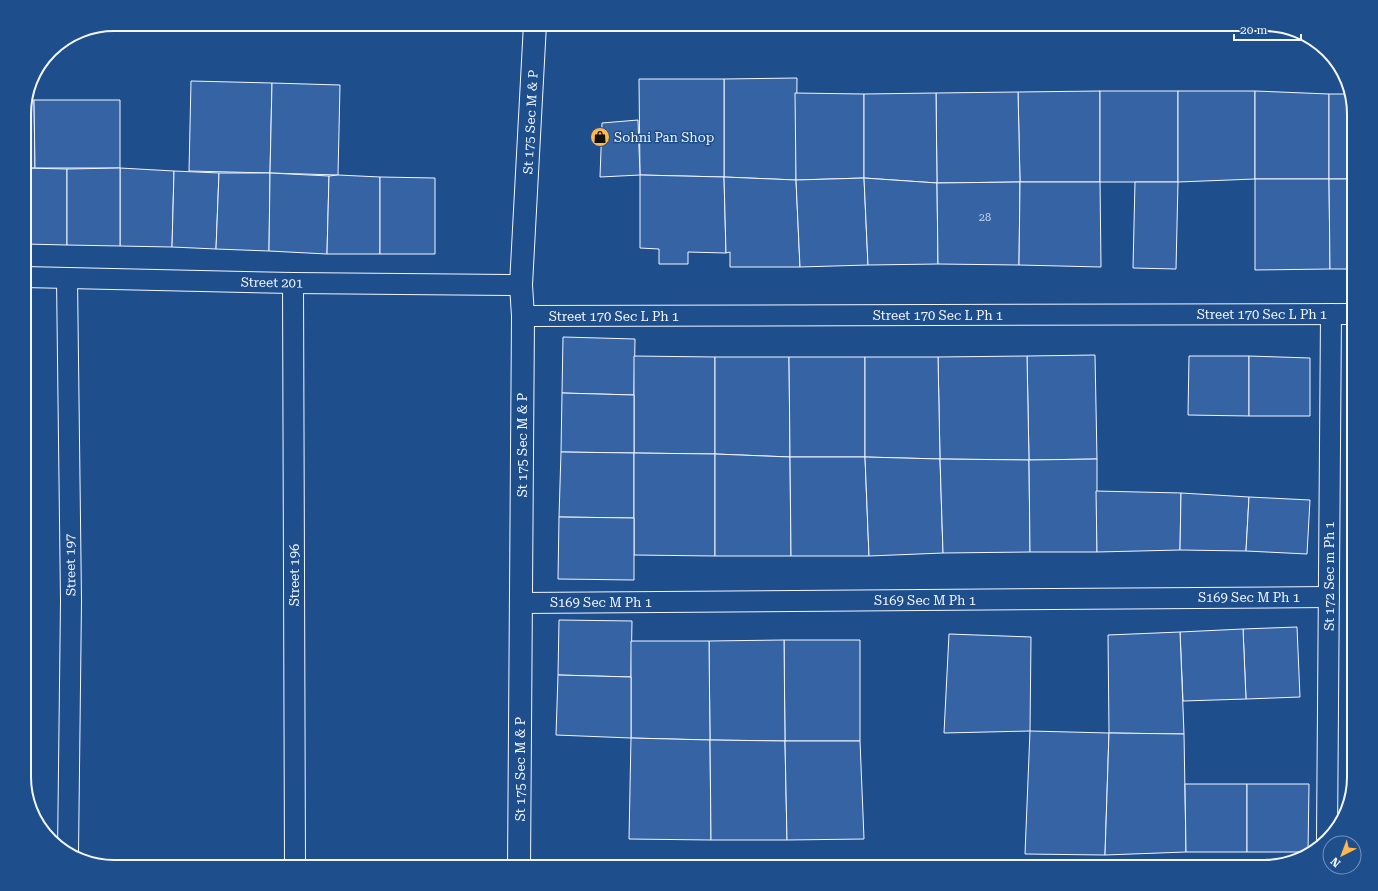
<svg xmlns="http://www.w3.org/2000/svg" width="1378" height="891" font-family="'Roboto Serif',serif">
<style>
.building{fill:#3563a3;stroke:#f2f6ff}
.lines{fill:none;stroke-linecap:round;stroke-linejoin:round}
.street-casing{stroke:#f2f6ff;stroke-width:22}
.secondary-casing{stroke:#f2f6ff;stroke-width:24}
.street{stroke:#1f4e8c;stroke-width:20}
.secondary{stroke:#1f4e8c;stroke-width:22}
.labels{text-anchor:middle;stroke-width:3;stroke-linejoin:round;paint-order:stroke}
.number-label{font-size:11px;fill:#c3d1e8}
.street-label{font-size:13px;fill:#f2f6ff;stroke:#1f4e8c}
.poi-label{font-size:13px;fill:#f2f6ff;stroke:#1f4e8c;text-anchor:start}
.rim{fill:none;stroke:#f2f6ff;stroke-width:2}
</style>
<rect width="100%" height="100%" fill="#1f4e8c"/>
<g class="building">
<polygon points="797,78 796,180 724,177 724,79"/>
<polygon points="639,79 724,79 724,177 640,175"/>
<polygon points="191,81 272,83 270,173 189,171"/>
<polygon points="272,83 340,85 338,175 270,173"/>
<polygon points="1100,91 1100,182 1020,182 1018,92"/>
<rect x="1100" y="91" width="78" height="91"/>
<polygon points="1178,91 1255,91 1255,179 1178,182"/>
<polygon points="1255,91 1329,94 1329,179 1255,179"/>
<polygon points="1018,92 1020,182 937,183 936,93"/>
<polygon points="795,93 864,94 864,178 796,180"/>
<polygon points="936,93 937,183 864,178 864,94"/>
<polygon points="1329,94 1349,94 1354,114 1354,179 1329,179"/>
<polygon points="26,100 34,100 35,168 24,168 24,108"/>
<polygon points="34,100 120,100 120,168 35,168"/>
<polygon points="638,120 640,175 600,177 602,123"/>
<polygon points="24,168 67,169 67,245 24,244"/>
<polygon points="120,168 174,171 172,247 120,246"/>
<polygon points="120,168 120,246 67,245 67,169"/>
<polygon points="174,171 219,173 216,249 172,247"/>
<polygon points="219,173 270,173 269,251 216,249"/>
<polygon points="270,173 329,176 327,254 269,251"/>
<polygon points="338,175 380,177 380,254 327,254 329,176"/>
<polygon points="640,175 724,177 726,253 688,252 688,264 659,264 659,249 640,248"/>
<polygon points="380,177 435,178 435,254 380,254"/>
<polygon points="724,177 796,180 800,267 730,267 730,252 726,253"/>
<polygon points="864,178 868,265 800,267 796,180"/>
<polygon points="864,178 937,183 938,264 868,265"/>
<polygon points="1255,179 1329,179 1330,269 1255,270"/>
<polygon points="1329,179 1354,179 1354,269 1330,269"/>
<polygon points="1020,182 1019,265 938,264 937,183"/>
<polygon points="1020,182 1100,182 1101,267 1019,265"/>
<polygon points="1135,182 1178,182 1176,269 1133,268"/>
<polygon points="563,337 635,339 634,395 562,393"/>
<polygon points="1095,355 1097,459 1029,460 1027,356"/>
<polygon points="634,356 715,357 715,454 634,453"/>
<polygon points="1027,356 1029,460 940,459 938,357"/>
<polygon points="1189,356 1249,356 1249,416 1188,415"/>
<polygon points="1249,356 1310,358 1310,416 1249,416"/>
<polygon points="715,357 789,357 790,457 715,454"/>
<polygon points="789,357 865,357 865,457 790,457"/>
<polygon points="865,357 938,357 940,459 865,457"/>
<polygon points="562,393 634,395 634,453 561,452"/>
<polygon points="561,452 634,453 634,518 559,517"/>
<polygon points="634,453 715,454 715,556 634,555"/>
<polygon points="715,454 790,457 791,556 715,556"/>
<polygon points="790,457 865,457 869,556 791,556"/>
<polygon points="865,457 940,459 943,553 869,556"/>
<polygon points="940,459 1029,460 1030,552 943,553"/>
<polygon points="1097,459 1097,552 1030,552 1029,460"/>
<polygon points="1096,491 1181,493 1180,550 1097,552"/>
<polygon points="1181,493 1249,497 1246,551 1180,550"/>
<polygon points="1249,497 1310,500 1307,554 1246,551"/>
<polygon points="559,517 634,518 634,580 558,579"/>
<polygon points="559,620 632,621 631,677 558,675"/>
<polygon points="1297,627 1300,697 1246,699 1243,629"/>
<polygon points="1243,629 1246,699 1183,701 1180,632"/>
<polygon points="1180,632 1184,734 1109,733 1108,635"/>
<polygon points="949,634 1031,637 1030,731 944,733"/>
<polygon points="784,640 860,640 860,741 785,741"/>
<polygon points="784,640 785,741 710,740 709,641"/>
<polygon points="631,641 709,641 710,740 631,738"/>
<polygon points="558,675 631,677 631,738 556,735"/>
<polygon points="1030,731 1109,733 1105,855 1025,854"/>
<polygon points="1109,733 1184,734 1186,852 1105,855"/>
<polygon points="631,738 710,740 711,840 629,839"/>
<polygon points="710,740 785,741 787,840 711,840"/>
<polygon points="785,741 860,741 864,839 787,840"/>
<polygon points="1185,784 1247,784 1247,852 1186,852"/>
<polygon points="1247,784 1309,784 1308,852 1247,852"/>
</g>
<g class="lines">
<g class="street-casing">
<g id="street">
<polyline points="24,277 293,283 521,285"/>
<polyline points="67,278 71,601 68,853"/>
<polyline points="293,283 295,867"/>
<polyline points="523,316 1354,314"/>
<polyline points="521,603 1329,597"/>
<polyline points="1327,838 1331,314"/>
</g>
</g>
<g class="secondary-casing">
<polyline id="secondary" points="519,867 523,316 521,285 535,24"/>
</g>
<use href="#street" class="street"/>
<use href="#secondary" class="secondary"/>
</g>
<defs>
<g id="shop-disc" transform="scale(1)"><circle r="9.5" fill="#ffb74d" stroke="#1f4e8c"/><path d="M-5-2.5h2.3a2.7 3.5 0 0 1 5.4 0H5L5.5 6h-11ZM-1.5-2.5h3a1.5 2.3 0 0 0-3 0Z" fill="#111"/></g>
</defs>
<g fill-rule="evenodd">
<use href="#shop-disc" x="600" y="137"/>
</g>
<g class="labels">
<g class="number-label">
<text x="985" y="221">28</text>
</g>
<g class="street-label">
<text transform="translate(530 122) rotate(-87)" y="5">St 175 Sec M &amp; P</text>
<text transform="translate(272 282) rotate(1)" y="5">Street 201</text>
<text x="1262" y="319">Street 170 Sec L Ph 1</text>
<text x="938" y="320">Street 170 Sec L Ph 1</text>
<text x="614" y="321">Street 170 Sec L Ph 1</text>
<text transform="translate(522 445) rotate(-90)" y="5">St 175 Sec M &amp; P</text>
<text transform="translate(70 565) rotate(-91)" y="5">Street 197</text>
<text transform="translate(294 575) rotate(-90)" y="5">Street 196</text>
<text transform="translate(1329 576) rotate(-90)" y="5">St 172 Sec m Ph 1</text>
<text x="1249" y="602">S169 Sec M Ph 1</text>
<text x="925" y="605">S169 Sec M Ph 1</text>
<text x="601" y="607">S169 Sec M Ph 1</text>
<text transform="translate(520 769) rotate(-90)" y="5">St 175 Sec M &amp; P</text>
</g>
<g class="poi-label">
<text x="614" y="142">Sohni Pan Shop</text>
</g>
</g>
<path d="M0 0H1378V891H0ZM114 31H1264A83 83 0 0 1 1347 114V777A83 83 0 0 1 1264 860H114A83 83 0 0 1 31 777V114A83 83 0 0 1 114 31Z" fill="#1f4e8c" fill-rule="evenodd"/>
<path class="rim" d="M114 31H1264A83 83 0 0 1 1347 114V777A83 83 0 0 1 1264 860H114A83 83 0 0 1 31 777V114A83 83 0 0 1 114 31Z"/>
<g transform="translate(1342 855) rotate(222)"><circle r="19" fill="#1f4e8c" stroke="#7391ba"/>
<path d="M0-3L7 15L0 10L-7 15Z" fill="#ffb74d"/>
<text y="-6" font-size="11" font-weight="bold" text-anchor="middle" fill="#f2f6ff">N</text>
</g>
<path d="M1234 34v6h67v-6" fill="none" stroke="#f2f6ff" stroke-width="2"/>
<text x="1240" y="34" font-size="12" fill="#f2f6ff" stroke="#1f4e8c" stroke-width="3" paint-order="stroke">20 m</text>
</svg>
